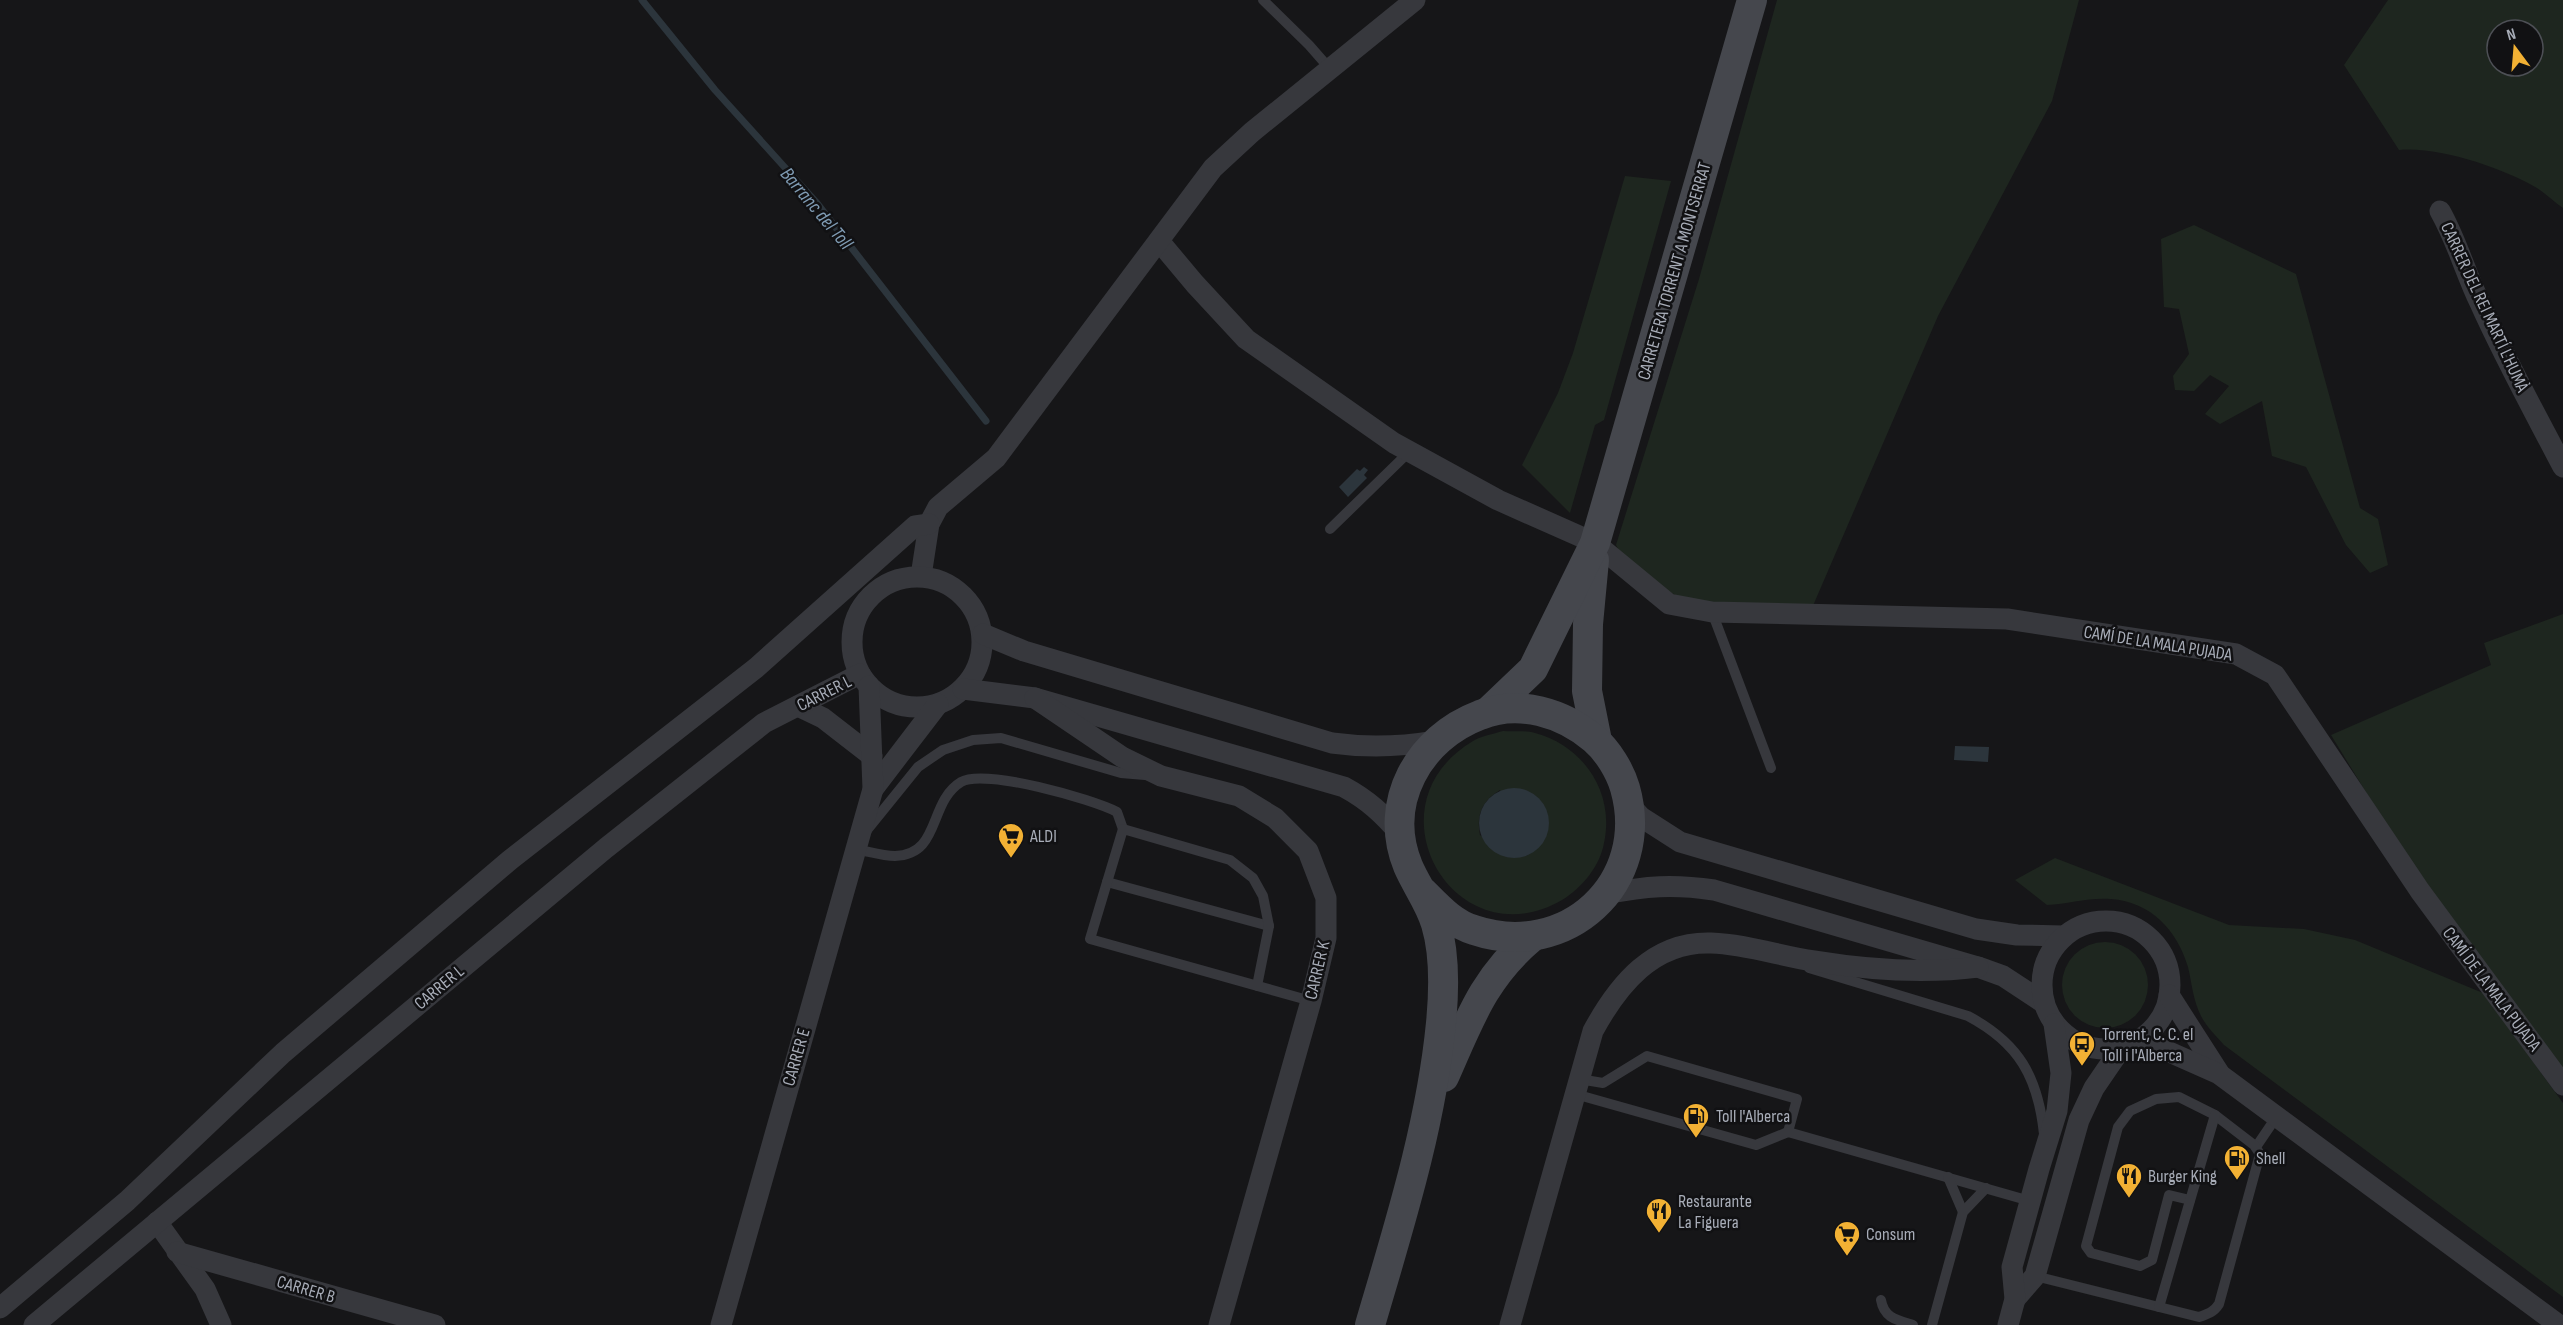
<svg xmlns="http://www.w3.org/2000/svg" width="2563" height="1325" font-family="'Sofia Sans Condensed',sans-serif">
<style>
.green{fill:#1e261f;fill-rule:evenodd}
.water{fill:#2c353c}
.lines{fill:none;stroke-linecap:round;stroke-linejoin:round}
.stream{stroke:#2c353c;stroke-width:7}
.lane{stroke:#37383d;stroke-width:10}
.street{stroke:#37383d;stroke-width:21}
.secondary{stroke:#45474d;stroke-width:30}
.labels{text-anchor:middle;stroke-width:5;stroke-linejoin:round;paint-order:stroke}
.street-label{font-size:18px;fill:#a8adb8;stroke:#111113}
.poi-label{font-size:18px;fill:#a8adb8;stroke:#111113;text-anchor:start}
.water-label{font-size:20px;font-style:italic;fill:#7f9bb3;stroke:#111113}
</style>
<rect width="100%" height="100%" fill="#161618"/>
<g class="green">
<polygon points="1777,0 2079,0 2052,101 1938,316 1812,608 1694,605 1664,589 1622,556 1616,545 1699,279"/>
<path d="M2388,0h175v208c-9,-6 -17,-14 -26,-20 -34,-20 -99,-42 -138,-38l-55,-85zM2497,30h36v36h-36z"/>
<polygon points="1625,176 1671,181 1604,420 1595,425 1570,513 1522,465 1558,393 1573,353"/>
<polygon points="2194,225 2296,274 2360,508 2378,519 2388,565 2370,573 2346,545 2306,467 2272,456 2262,401 2220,424 2205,414 2229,386 2210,375 2194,391 2175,390 2173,376 2189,354 2179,309 2164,307 2161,239"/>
<polygon points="2563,614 2563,1073 2394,838 2331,735 2491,665 2484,643"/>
<path d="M1503,731c10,1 22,-1 32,2 49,13 80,60 69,110 -4,23 -22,45 -42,57 -107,62 -198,-94 -89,-159 8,-5 20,-7 30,-10zM1500,790l28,65c-25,7 -30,-4 -48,-20 -4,-20 2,-34 20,-45z"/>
<path d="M2055,858l174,67 75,4 51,11 128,53 80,110v194l-339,-252c-8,-9 -18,-19 -23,-29 -8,-16 -9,-32 -13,-49 -11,-37 -37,-65 -77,-68 -21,-2 -43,5 -64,6l-32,-25z"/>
<circle cx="2105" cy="985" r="43"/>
</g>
<g class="water">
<polygon points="1364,467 1368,470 1364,475 1367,478 1348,497 1339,487 1357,469 1360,471"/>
<polygon points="1955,746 1989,747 1988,762 1954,760"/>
<circle cx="1514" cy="823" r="35"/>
</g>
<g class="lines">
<polyline class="stream" points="642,0 715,90 816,202 986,421"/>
<g class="lane">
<polyline points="1263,0 1309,45 1330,69"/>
<polyline points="1330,529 1409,452"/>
<polyline points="1712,612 1771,768"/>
<polyline points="867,830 918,767 943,750 973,740 1001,738 1121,773 1145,775"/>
<path d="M854,849c13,2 28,7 41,7 46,-1 33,-54 66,-74 23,-14 131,17 156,30l6,17"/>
<polyline points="1107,882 1269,926"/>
<path d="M1809,968l159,48c51,27 70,61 76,118"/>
<polyline points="1257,986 1269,926 1263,896 1253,878 1230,860 1123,829 1090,939 1311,1001"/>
<polyline points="1579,1079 1603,1083 1647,1056 1797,1099 1788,1132"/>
<polyline points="1575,1094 1756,1145 1788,1132 2030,1201"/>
<polyline points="2256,1147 2277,1116"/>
<polyline points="1948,1177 1963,1212"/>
<path d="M2035,1276l164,41c9,-3 15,-5 20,-13l41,-150 -6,-9 -39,-30 -36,-18 -23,2 -26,12 -12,16 -32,119 5,7 49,13 12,-6 17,-65 21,5"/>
<path d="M1881,1300c3,18 16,20 32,25"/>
<polyline points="2159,1307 2215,1115"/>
<polyline points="1932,1325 1963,1212 1986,1188"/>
</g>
<g class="street">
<path d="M2440,211c17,30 25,61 40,92 25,56 55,110 83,164"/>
<polyline points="1159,241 1195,284 1246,339 1394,443 1498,500 1595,543 1669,604 1712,612 2007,619 2236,654 2275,675 2420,891 2563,1085"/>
<polyline points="921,576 929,524 938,507 996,458 1213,168 1252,132 1415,0"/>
<circle cx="917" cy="642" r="65"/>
<path d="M983,634l41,17 308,92c36,5 67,4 103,-2"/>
<path d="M963,689l72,9 309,89c24,13 39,27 57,48"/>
<polyline points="1035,698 1122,757 1161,776 1239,796 1275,818 1308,851 1326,898 1326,938 1311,1001 1219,1325"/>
<polyline points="798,706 823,718 872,756"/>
<polyline points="873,789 938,704"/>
<polyline points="1629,804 1641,817 1680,842 1976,929 2017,935 2063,936"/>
<path d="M1606,894c40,-8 67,-10 108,-4l264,77 25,9 41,27"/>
<circle cx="2106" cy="985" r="64"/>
<polyline points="2169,995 2219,1073"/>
<polyline points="2140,1039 2219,1074 2559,1325"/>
<polyline points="157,1222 205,1289 221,1325"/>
<polyline points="177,1252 435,1325"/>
<polyline points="2015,1299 2035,1276 2079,1120 2094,1088 2122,1047"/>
<polyline points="0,1308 127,1201 283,1053 510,860 756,668 915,526 929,524"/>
<polyline points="34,1325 606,848 764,723 860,674"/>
<polyline points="721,1325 873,789 869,686"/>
<path d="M1510,1325l83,-294c25,-46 60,-90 118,-88 35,1 69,13 103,18 55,9 109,13 164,6"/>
<polyline points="2008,1325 2015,1299 2012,1267 2039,1169 2057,1111 2061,1073 2054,1024"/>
</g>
<g class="secondary">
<polyline points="1594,560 1588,624 1587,691 1597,741"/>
<polyline points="1489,711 1533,669 1595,543 1752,0"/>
<path d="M1444,1077c25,-56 39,-99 88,-140"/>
<path d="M1370,1325c29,-99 61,-199 71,-302 3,-31 4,-69 -5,-99 -6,-21 -20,-39 -28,-58 -26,-64 11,-128 72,-151 39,-16 83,-2 114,24 14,12 26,32 31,49 27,95 -59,173 -151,142 -21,-6 -36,-23 -51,-38"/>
</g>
</g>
<defs>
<g id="supermarket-pin" transform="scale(1.35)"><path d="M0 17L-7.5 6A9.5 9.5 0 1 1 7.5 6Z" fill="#f2b134" stroke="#111113"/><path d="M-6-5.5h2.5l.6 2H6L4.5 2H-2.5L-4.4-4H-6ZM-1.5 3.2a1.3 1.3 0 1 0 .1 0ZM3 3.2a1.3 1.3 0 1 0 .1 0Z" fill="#111"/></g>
<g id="bus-pin" transform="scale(1.35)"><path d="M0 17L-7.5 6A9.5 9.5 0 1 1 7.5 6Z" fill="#f2b134" stroke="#111113"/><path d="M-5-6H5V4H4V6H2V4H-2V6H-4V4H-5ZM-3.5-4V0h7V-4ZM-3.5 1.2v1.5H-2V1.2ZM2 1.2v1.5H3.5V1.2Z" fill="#111"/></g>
<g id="fuel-pin" transform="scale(1.35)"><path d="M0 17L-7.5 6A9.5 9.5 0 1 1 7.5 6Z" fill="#f2b134" stroke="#111113"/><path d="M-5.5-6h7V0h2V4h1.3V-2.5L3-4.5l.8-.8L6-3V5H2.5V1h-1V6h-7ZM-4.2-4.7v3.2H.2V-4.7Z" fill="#111"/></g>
<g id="restaurant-pin" transform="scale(1.35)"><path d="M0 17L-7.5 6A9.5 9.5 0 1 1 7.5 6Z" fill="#f2b134" stroke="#111113"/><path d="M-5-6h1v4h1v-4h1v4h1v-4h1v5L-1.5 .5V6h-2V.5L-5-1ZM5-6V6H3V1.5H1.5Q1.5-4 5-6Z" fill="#111"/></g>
</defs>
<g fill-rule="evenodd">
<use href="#supermarket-pin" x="1011" y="836"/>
<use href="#bus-pin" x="2082" y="1044"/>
<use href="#fuel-pin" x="1696" y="1116"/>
<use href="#fuel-pin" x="2237" y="1158"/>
<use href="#restaurant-pin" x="2129" y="1176"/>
<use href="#restaurant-pin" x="1659" y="1211"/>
<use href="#supermarket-pin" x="1847" y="1234"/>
</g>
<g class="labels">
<g class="street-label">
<text transform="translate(1674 271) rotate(-74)" y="6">CARRETERA TORRENT A MONTSERRAT</text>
<text transform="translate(2485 307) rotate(65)" y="6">CARRER DEL REI MARTÍ L'HUMÀ</text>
<text transform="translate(2158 643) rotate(9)" y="6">CAMÍ DE LA MALA PUJADA</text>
<text transform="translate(824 693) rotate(-27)" y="6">CARRER L</text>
<text transform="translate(1317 970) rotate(-77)" y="6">CARRER K</text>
<text transform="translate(439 987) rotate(-40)" y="6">CARRER L</text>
<text transform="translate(2492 989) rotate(53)" y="6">CAMÍ DE LA MALA PUJADA</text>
<text transform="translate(796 1057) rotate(-74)" y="6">CARRER E</text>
<text transform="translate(306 1289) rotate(16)" y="6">CARRER B</text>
</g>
<g class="poi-label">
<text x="1030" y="842">ALDI</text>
<text x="2102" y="1040">Torrent, C. C. el<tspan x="2102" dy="21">Toll i l'Alberca</tspan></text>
<text x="1716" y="1122">Toll l'Alberca</text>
<text x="2256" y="1164">Shell</text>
<text x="2148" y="1182">Burger King</text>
<text x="1678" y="1207">Restaurante<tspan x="1678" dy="21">La Figuera</tspan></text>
<text x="1866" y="1240">Consum</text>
</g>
<g class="water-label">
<text transform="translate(817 208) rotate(50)" y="7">Barranc del Toll</text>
</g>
</g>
<g transform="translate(2515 48) rotate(344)"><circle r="28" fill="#111113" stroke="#4d4f55" stroke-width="1.5"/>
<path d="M0-4.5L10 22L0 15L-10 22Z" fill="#f2b134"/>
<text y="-9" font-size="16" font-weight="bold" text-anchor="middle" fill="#a8adb8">N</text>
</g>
</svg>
